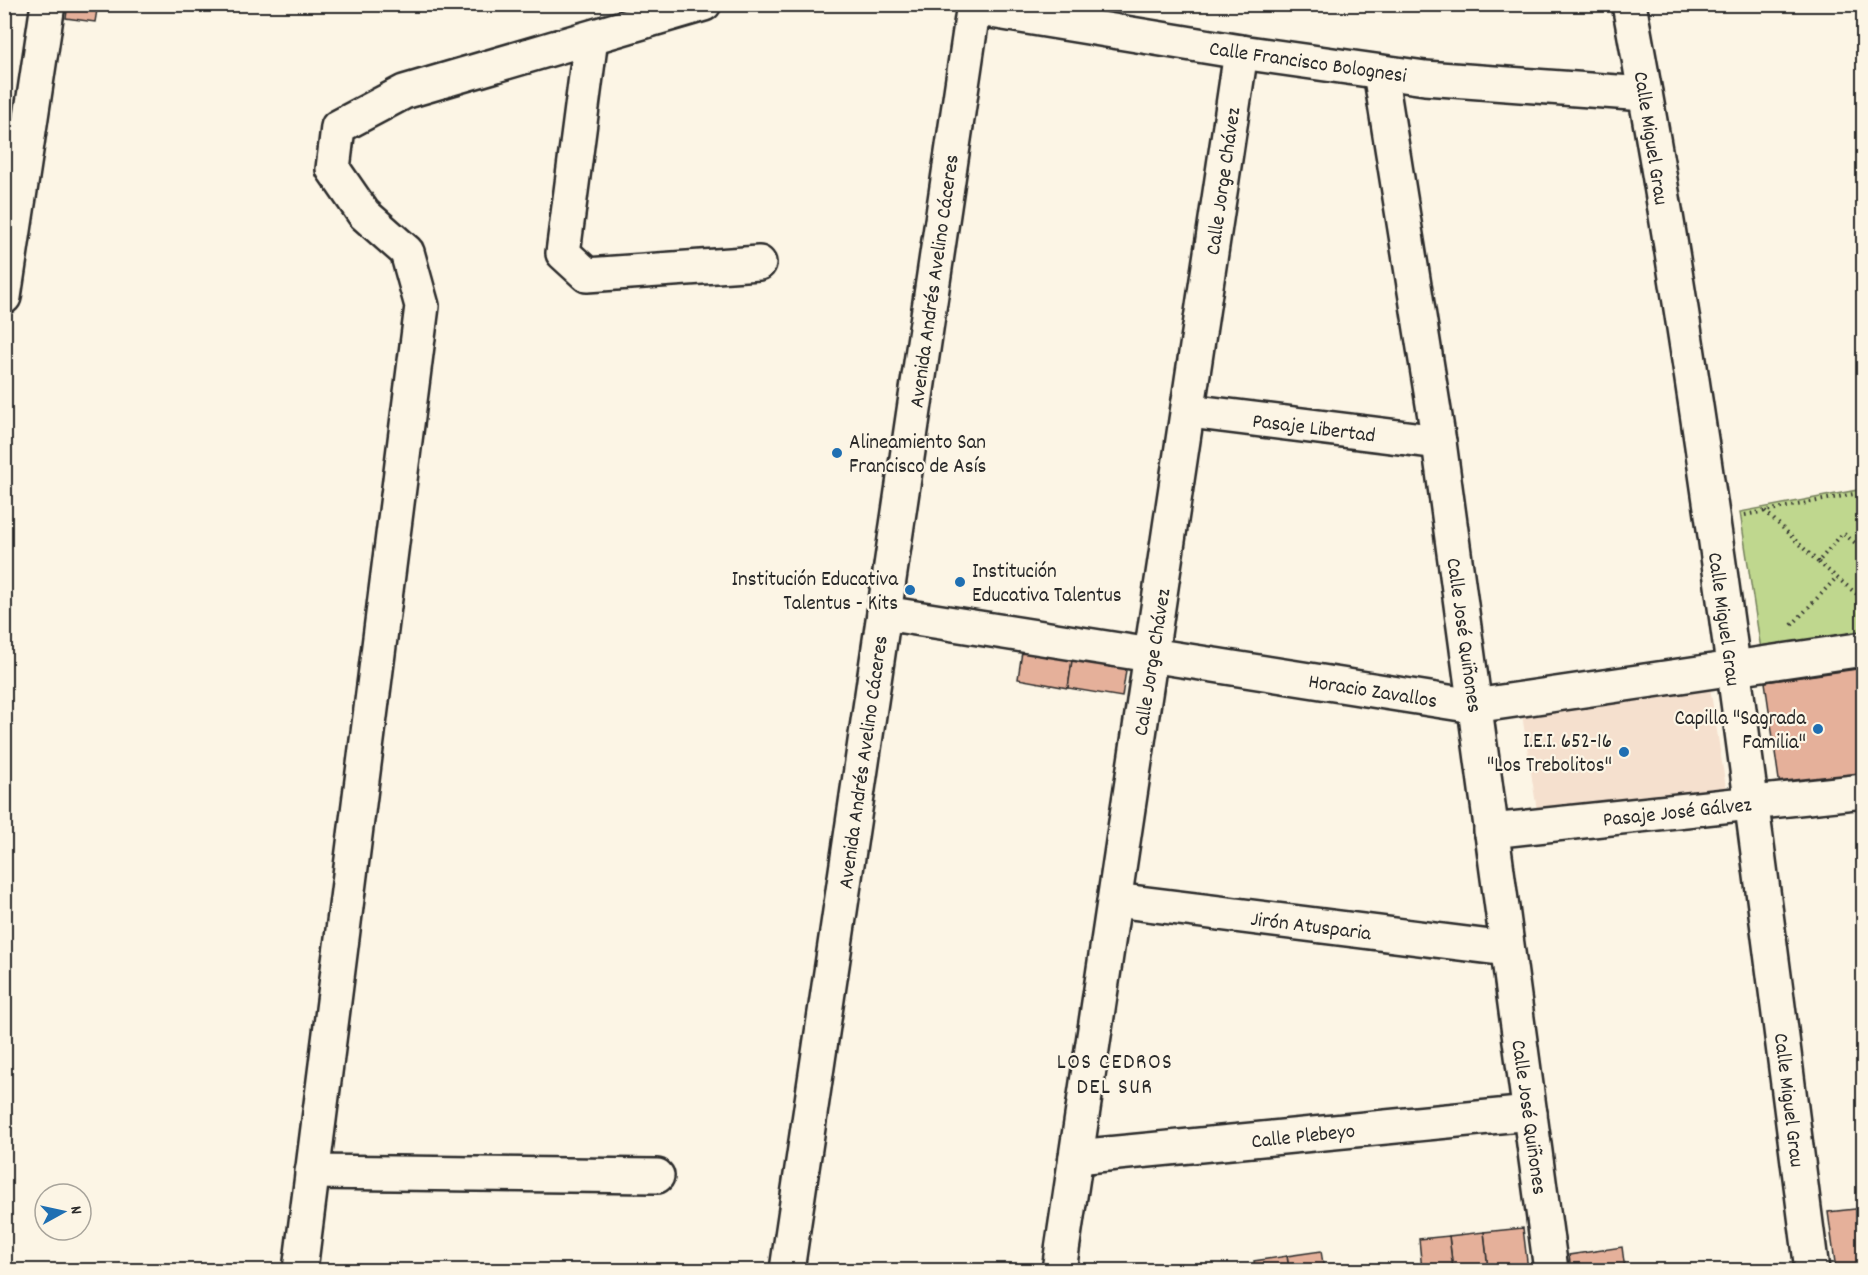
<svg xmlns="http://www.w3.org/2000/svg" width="1868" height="1275" font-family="Dekko,sans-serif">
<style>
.built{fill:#f5e0ce}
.green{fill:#bfd78e;stroke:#75815c;stroke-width:1.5}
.building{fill:#e5b09a;stroke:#2b2b2b;stroke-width:1.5}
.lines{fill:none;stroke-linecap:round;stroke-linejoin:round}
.minor-casing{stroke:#2b2b2b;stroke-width:38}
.path{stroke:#2b2b2b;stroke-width:4;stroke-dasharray:1.5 4.5;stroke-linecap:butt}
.minor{stroke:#fcf5e5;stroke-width:33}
.poi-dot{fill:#1f6fb2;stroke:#fcf5e5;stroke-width:2}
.labels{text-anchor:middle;stroke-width:4.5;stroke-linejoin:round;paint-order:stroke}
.street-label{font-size:21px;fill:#2b2b2b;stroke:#fcf5e5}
.poi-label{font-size:21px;fill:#2b2b2b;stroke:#fcf5e5;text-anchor:end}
.neighbourhood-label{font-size:22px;letter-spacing:1.5px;fill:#2b2b2b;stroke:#fcf5e5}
</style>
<rect width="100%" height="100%" fill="#fcf5e5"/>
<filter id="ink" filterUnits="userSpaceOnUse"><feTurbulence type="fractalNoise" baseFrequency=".0167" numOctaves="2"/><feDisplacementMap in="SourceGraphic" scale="12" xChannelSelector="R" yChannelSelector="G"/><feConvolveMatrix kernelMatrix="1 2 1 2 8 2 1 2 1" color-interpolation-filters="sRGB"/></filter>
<g filter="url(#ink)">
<polygon class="built" points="1710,687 1726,788 1538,817 1522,715"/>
<polygon class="green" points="1863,489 1863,639 1762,656 1740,512"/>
<g class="building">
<polygon points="68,4 98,4 95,22 66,18"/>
<polygon points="1023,645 1073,654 1068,688 1018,679"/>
<polygon points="1073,654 1127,663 1122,697 1068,688"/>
<polygon points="1864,668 1864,776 1780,787 1765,682"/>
<polygon points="1864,1208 1864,1270 1836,1270 1828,1212"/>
<polygon points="1523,1228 1528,1270 1488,1270 1484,1232"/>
<polygon points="1484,1232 1488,1270 1453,1270 1449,1236"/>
<polygon points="1449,1236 1453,1270 1422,1270 1419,1239"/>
<polygon points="1622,1247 1625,1270 1571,1270 1569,1255"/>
<polygon points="1321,1251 1324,1270 1289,1270 1287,1256"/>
<polygon points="1287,1256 1289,1270 1255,1270 1254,1261"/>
</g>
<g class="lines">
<g class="minor-casing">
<g id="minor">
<path d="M1629,4c78,420 128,844 183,1266"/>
<polyline points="973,8 1241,52 1425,78 1645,94"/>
<polyline points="591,38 563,253 587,275 759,263"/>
<polyline points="1380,72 1439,442 1551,1270"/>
<polyline points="4,297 48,4"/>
<polyline points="1189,411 1439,442"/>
<polyline points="884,613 1474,706 1864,649"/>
<polyline points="1491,831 1864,791"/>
<polyline points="1115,900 1507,949"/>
<polyline points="1076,1157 1530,1113"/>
<polyline points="312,1172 657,1176"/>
<polyline points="300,1270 422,306 407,252 364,214 333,169 338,127 404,92 704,4"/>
<polyline points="787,1270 974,4"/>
<polyline points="1059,1270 1241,52"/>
</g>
</g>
<g class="path">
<polyline points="1765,511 1818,562"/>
<polyline points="1745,515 1864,492"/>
<polyline points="1864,550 1843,533 1818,562 1864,600"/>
<polyline points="1792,625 1837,577"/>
</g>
<use href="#minor" class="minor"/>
</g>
</g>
<g class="poi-dot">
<circle cx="837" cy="453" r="6"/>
<circle cx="960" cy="582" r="6"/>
<circle cx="910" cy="590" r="6"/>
<circle cx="1818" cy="729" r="6"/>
<circle cx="1624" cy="752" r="6"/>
</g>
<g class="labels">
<g class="street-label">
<text transform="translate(1308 61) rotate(8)" y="7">Calle Francisco Bolognesi</text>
<text transform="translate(1652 138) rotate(81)" y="7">Calle Miguel Grau</text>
<text transform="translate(1222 181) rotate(-82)" y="7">Calle Jorge Chávez</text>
<text transform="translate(933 281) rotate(-82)" y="7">Avenida Andrés Avelino Cáceres</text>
<text transform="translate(1314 427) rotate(7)" y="7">Pasaje Libertad</text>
<text transform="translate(1725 619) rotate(82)" y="7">Calle Miguel Grau</text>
<text transform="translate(1465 635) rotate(82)" y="7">Calle José Quiñones</text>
<text transform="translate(1151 662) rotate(-81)" y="7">Calle Jorge Chávez</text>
<text transform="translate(1373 690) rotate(9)" y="7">Horacio Zavallos</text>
<text transform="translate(862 762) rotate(-82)" y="7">Avenida Andrés Avelino Cáceres</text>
<text transform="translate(1677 811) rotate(-6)" y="7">Pasaje José Gálvez</text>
<text transform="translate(1311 925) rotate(7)" y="7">Jirón Atusparia</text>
<text transform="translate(1790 1100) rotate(83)" y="7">Calle Miguel Grau</text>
<text transform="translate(1530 1117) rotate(82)" y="7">Calle José Quiñones</text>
<text transform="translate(1303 1135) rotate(-6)" y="7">Calle Plebeyo</text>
</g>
<g class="poi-label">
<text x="849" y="448" text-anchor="start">Alineamiento San<tspan x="849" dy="24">Francisco de Asís</tspan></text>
<text x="972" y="577" text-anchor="start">Institución<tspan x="972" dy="24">Educativa Talentus</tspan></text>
<text x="898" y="585">Institución Educativa<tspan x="898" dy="24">Talentus - Kits</tspan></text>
<text x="1806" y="724">Capilla "Sagrada<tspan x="1806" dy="24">Familia"</tspan></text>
<text x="1612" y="747">I.E.I. 652-16<tspan x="1612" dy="24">"Los Trebolitos"</tspan></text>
</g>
<g class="neighbourhood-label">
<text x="1115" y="1068">LOS CEDROS<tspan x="1115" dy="25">DEL SUR</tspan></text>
</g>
</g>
<rect width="1868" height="1275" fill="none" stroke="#fcf5e5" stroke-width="24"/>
<rect x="12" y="12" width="1844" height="1251" fill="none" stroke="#2b2b2b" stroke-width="2" filter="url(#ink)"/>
<g transform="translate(63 1212) rotate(82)"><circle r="28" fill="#fcf5e5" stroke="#a8a49b" stroke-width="1.5"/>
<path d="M0-4.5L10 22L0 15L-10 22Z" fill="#1f6fb2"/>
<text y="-9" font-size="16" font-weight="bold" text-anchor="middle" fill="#2b2b2b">N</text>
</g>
</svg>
